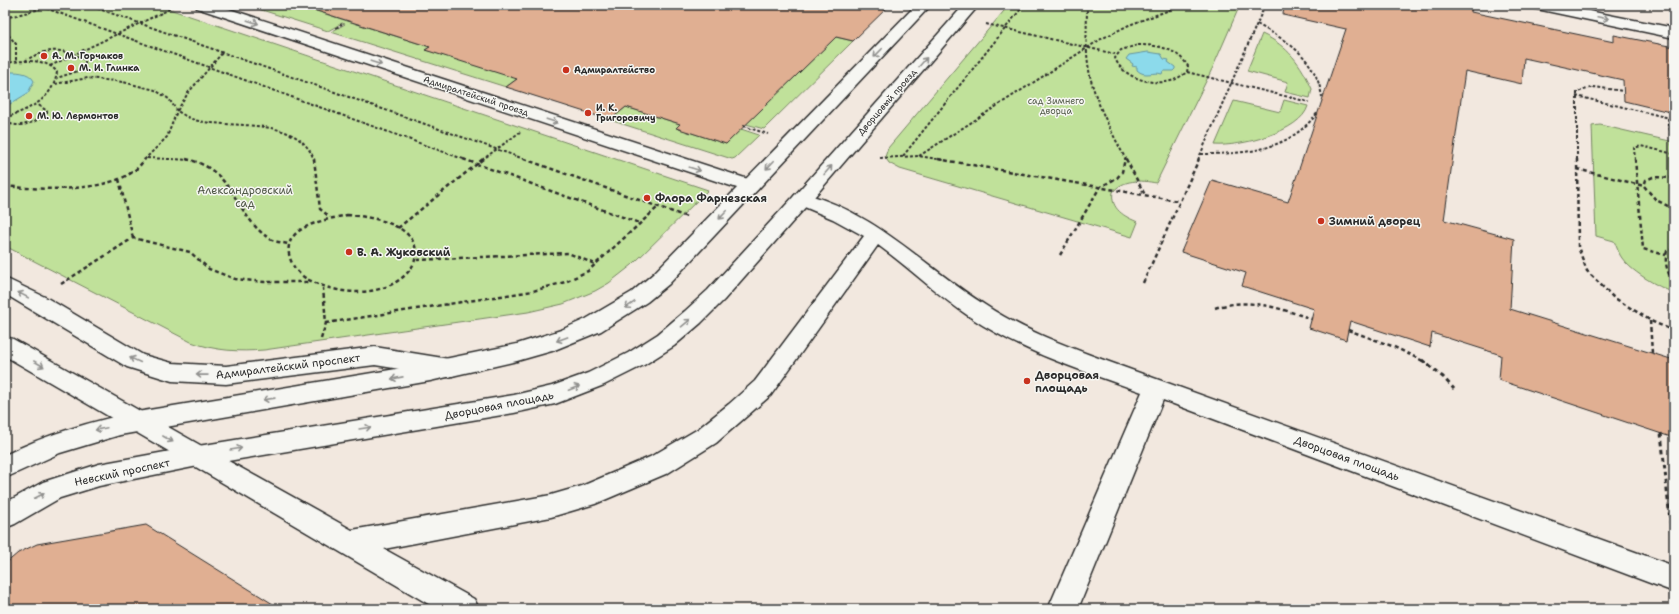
<svg xmlns="http://www.w3.org/2000/svg" width="1679" height="614" font-family="'Shantell Sans',sans-serif">
<style>
.green{fill:#c0e19a;stroke:#768662}
.water{fill:#8cdaeb;stroke:#65949e}
.building{fill:#e0af92;stroke:#2b2b2b}
.lines{fill:none;stroke-linecap:round;stroke-linejoin:round}
.street-casing{stroke:#2b2b2b;stroke-width:3}
.secondary-casing{stroke:#2b2b2b;stroke-width:3}
.primary-casing{stroke:#2b2b2b;stroke-width:3}
.path-far2{stroke:#2b2b2b;stroke-width:2;stroke-dasharray:3 2;stroke-linecap:butt}
.path-far1{stroke:#2b2b2b;stroke-width:2.5;stroke-dasharray:4 3;stroke-linecap:butt}
.path{stroke:#2b2b2b;stroke-width:3;stroke-dasharray:4.5 3.5;stroke-linecap:butt}
.street{fill:#f6f6f2;fill-rule:evenodd}
.secondary{fill:#f6f6f2;fill-rule:evenodd}
.primary{fill:#f6f6f2;fill-rule:evenodd}
.oneway{stroke:#90908e}
.poi-dot{fill:#c8321e;stroke:#f6f6f2;stroke-width:1.5}
.labels{text-anchor:middle;stroke-width:3;stroke-linejoin:round;paint-order:stroke}
.far-poi-label{font-size:9px;font-weight:bold;fill:#2b2b2b;stroke:#f6f6f2;text-anchor:start}
.far-street-label{font-size:9px;fill:#2b2b2b;stroke:#f6f6f2}
.far-park-label{font-size:9px;fill:#505847;stroke:#f6f6f2}
.park-label{font-size:11px;fill:#505847;stroke:#f6f6f2}
.poi-label{font-size:11px;font-weight:bold;fill:#2b2b2b;stroke:#f6f6f2;text-anchor:start}
.street-label{font-size:11px;fill:#2b2b2b;stroke:#f6f6f2}
</style>
<rect width="100%" height="100%" fill="#f2e8df"/>
<filter id="ink" filterUnits="userSpaceOnUse"><feTurbulence type="fractalNoise" baseFrequency=".025" numOctaves="2"/><feDisplacementMap in="SourceGraphic" scale="8" xChannelSelector="R" yChannelSelector="G"/><feConvolveMatrix kernelMatrix="1 2 1 2 8 2 1 2 1" color-interpolation-filters="sRGB"/></filter>
<g filter="url(#ink)">
<g class="green">
<path d="M5,5h152l551,185 -76,75 -23,18 -14,8 -32,13 -35,8 -264,38c-26,2 -48,1 -73,-8l-186,-96z"/>
<polygon points="246,5 297,5 430,47 425,50 522,75 506,87 331,32 345,24 342,23 328,31"/>
<path d="M1009,5h231l-27,62 -57,116c-15,-3 -33,-4 -43,9 -3,17 12,25 25,30l-6,15 -232,-68 -11,-6 -4,-6 3,-9z"/>
<path d="M1262,34c26,12 39,30 50,55l-2,9 -25,-6 3,-10 -41,-11z"/>
<polygon points="836,37 853,41 764,129 746,124"/>
<path d="M1284,100l24,6c-7,26 -69,41 -93,39l19,-44 46,11z"/>
<polygon points="626,107 680,124 677,128 726,144 741,129 759,135 735,158 732,159 610,120"/>
<path d="M1600,125l74,17v151c-17,-7 -45,-22 -54,-38 -2,-4 -4,-10 -6,-14l-18,-5 -4,-110z"/>
</g>
<g class="water">
<path d="M1148,52l13,2 3,5 5,1 -1,2 7,5v2l-2,2h-10l-1,3c-9,-3 -17,4 -25,-4v-3l-5,-1 1,-2 -7,-5 3,-4z"/>
<path d="M5,72c10,0 24,-1 29,9l-6,12 -23,14z"/>
</g>
<g class="building">
<polygon points="315,5 668,5 684,9 689,5 890,5 853,41 836,37 726,144 676,128 680,124 626,107 610,120 506,87 517,79 425,50 430,47 314,10"/>
<polygon points="1284,5 1472,5 1471,12 1614,42 1614,35 1674,47 1674,113 1624,101 1623,80 1524,58 1522,84 1465,71 1444,220 1514,239 1510,309 1674,360 1674,438 1499,380 1501,355 1432,333 1430,347 1350,321 1346,340 1309,328 1314,309 1242,286 1246,273 1181,252 1212,180 1288,202 1346,29 1283,15"/>
<polygon points="146,525 281,609 5,609 5,564 18,553 37,544"/>
</g>
<g class="lines">
<g class="street-casing">
<g id="street">
<polygon points="195,5 217,5 757,182 760,186 757,190 750,192 743,190 197,8"/>
<path d="M802,193c74,19 121,73 183,112 36,24 76,39 116,54l573,207v26l-511,-192 -85,209h-30l94,-217c-59,-21 -120,-40 -172,-75 -33,-22 -60,-49 -92,-72l-107,150 -55,48 -48,30 -73,31 -44,13 -167,32 90,50 5,10h-42l-248,-146 -4,-7 4,-7 9,-3 9,3 145,81 199,-35 31,-9 68,-29 48,-28 31,-25 26,-23 109,-145 -31,-17 -38,-16 -3,-4 3,-4z"/>
</g>
</g>
<g class="secondary-casing">
<g id="secondary">
<polygon points="1530,5 1559,5 1674,28 1674,38 1537,9 1532,8"/>
<polygon points="5,278 47,298 143,355 172,363 226,366 375,347 449,359 457,362 461,368 457,374 449,377 375,365 226,384 172,381 127,367 5,294"/>
<polygon points="5,337 13,339 207,449 211,456 207,463 198,466 189,463 5,356"/>
</g>
</g>
<g class="primary-casing">
<g id="primary">
<path d="M916,5h15l-262,279 -22,18 -46,29 -49,20 -35,10 -87,20 -310,54 -60,18 -55,25v-23c44,-22 90,-35 138,-44l253,-42 121,-25 44,-14 25,-11 46,-27 21,-18z"/>
<polygon points="964,5 979,5 809,203 724,300 701,323 674,346 644,365 604,385 555,404 514,413 198,466 99,486 60,498 15,524 5,528 5,503 43,482 99,464 198,446 514,395 552,386 588,373 628,353 658,334 685,311 708,290 795,195"/>
</g>
</g>
<g class="path-far2">
<polyline points="37,5 466,160"/>
<polyline points="88,5 527,160"/>
<path d="M1087,5c0,21 -2,43 2,65 5,31 23,62 37,90"/>
<polyline points="5,18 56,5"/>
<polyline points="986,24 1115,54"/>
<path d="M1257,24c32,18 59,34 65,73"/>
<polyline points="336,28 342,24"/>
<polyline points="5,31 16,44 16,62"/>
<path d="M1138,45c20,0 38,3 50,21l-1,6c-4,3 -9,6 -13,8 -20,7 -52,-2 -59,-22l6,-8z"/>
<path d="M222,53l-34,40 -11,18c7,4 14,9 22,10 36,8 100,-5 115,39"/>
<path d="M25,61c20,-13 40,-14 60,-1v6l-7,5 -21,7"/>
<path d="M5,63c17,-2 40,-6 52,9 -4,28 -28,37 -52,46"/>
<polyline points="50,66 172,8"/>
<polyline points="1187,72 1309,102"/>
<polyline points="55,84 88,78 123,82 155,90 169,99 177,111 167,137 144,160"/>
<polyline points="1576,96 1674,119"/>
<polyline points="1668,118 1674,154"/>
<path d="M5,122c15,7 29,1 42,-8v-3l-10,-7"/>
<polyline points="743,126 768,134"/>
<path d="M1201,154c46,0 88,-3 117,-42"/>
<polyline points="903,156 1024,5"/>
<polyline points="919,156 1101,39 1129,25 1183,5"/>
<polyline points="147,158 192,160"/>
<polyline points="880,158 919,156 943,160"/>
<polyline points="482,160 520,132"/>
<polyline points="1125,160 1126,157"/>
<polyline points="1198,160 1265,5"/>
<polyline points="1577,160 1577,92 1594,87 1623,91"/>
<polyline points="1635,160 1634,148 1641,146 1674,154"/>
</g>
<g class="path-far1">
<path d="M186,159c48,10 48,54 81,78 6,5 14,5 21,7"/>
<polyline points="314,159 320,209 330,217"/>
<polyline points="463,159 639,223"/>
<polyline points="524,159 687,217"/>
<polyline points="938,159 1178,201"/>
<polyline points="1126,159 1145,195"/>
<polyline points="1577,159 1578,247 1587,271 1613,297 1653,322 1674,331"/>
<polyline points="1635,159 1643,249 1666,255"/>
<polyline points="1577,169 1644,186"/>
<polyline points="1674,178 1653,177 1646,180 1644,186 1656,200 1674,209"/>
<polyline points="119,179 133,238"/>
<path d="M5,186c34,4 102,7 130,-16 4,-3 7,-7 10,-11"/>
<path d="M347,215c127,8 57,110 -36,66 -10,-4 -18,-13 -21,-23 -10,-32 36,-38 57,-43z"/>
<polyline points="398,228 483,159"/>
<path d="M1674,249l-7,2c-3,11 0,22 7,31"/>
<polyline points="1060,255 1100,187 1117,178 1122,172 1125,159"/>
<polyline points="417,260 568,253 595,264"/>
<polyline points="1143,283 1199,159"/>
<polyline points="61,284 133,238 190,252 209,269 235,279 265,282 308,282"/>
<path d="M1215,308c34,-11 64,0 97,11"/>
<polyline points="1650,321 1652,353"/>
<polyline points="326,323 533,291 565,282 588,271 658,207"/>
<polyline points="1348,330 1392,346 1423,361"/>
<polyline points="321,339 326,323 323,288"/>
</g>
<g class="path">
<polyline points="1422,360 1443,377 1454,389"/>
<polyline points="1661,433 1673,548"/>
</g>
<use href="#street" class="street"/>
<use href="#secondary" class="secondary"/>
<use href="#primary" class="primary"/>
</g>
<defs><path id="oneway-shaft" d="M-6 0H5M1.5-3L5.5 0L1.5 3" fill="none" stroke-width="1.6" stroke-linecap="round" stroke-linejoin="round"/></defs>
<g class="oneway">
<use href="#oneway-shaft" transform="translate(1603 18) rotate(12)"/>
<use href="#oneway-shaft" transform="translate(253 22) rotate(18)"/>
<use href="#oneway-shaft" transform="translate(878 53) rotate(134)"/>
<use href="#oneway-shaft" transform="translate(923 62) rotate(-49)"/>
<use href="#oneway-shaft" transform="translate(376 63) rotate(18)"/>
<use href="#oneway-shaft" transform="translate(552 121) rotate(18)"/>
<use href="#oneway-shaft" transform="translate(770 165) rotate(134)"/>
<use href="#oneway-shaft" transform="translate(695 169) rotate(18)"/>
<use href="#oneway-shaft" transform="translate(828 170) rotate(-49)"/>
<use href="#oneway-shaft" transform="translate(723 215) rotate(134)"/>
<use href="#oneway-shaft" transform="translate(23 295) rotate(-152)"/>
<use href="#oneway-shaft" transform="translate(630 305) rotate(146)"/>
<use href="#oneway-shaft" transform="translate(686 323) rotate(-40)"/>
<use href="#oneway-shaft" transform="translate(562 339) rotate(160)"/>
<use href="#oneway-shaft" transform="translate(135 360) rotate(-155)"/>
<use href="#oneway-shaft" transform="translate(39 364) rotate(30)"/>
<use href="#oneway-shaft" transform="translate(202 375) rotate(-179)"/>
<use href="#oneway-shaft" transform="translate(397 378) rotate(169)"/>
<use href="#oneway-shaft" transform="translate(574 388) rotate(-21)"/>
<use href="#oneway-shaft" transform="translate(269 399) rotate(172)"/>
<use href="#oneway-shaft" transform="translate(365 428) rotate(-9)"/>
<use href="#oneway-shaft" transform="translate(101 429) rotate(168)"/>
<use href="#oneway-shaft" transform="translate(168 439) rotate(30)"/>
<use href="#oneway-shaft" transform="translate(236 449) rotate(-9)"/>
<use href="#oneway-shaft" transform="translate(39 496) rotate(-27)"/>
</g>
</g>
<g class="poi-dot">
<circle cx="44" cy="56" r="4"/>
<circle cx="71" cy="68" r="4"/>
<circle cx="566" cy="70" r="4"/>
<circle cx="588" cy="113" r="4"/>
<circle cx="29" cy="116" r="4"/>
<circle cx="647" cy="198" r="4"/>
<circle cx="1321" cy="221" r="4"/>
<circle cx="349" cy="252" r="4"/>
<circle cx="1027" cy="381" r="4"/>
</g>
<g class="labels">
<g class="far-poi-label">
<text x="52" y="59">А. М. Горчаков</text>
<text x="79" y="71">М. И. Глинка</text>
<text x="574" y="73">Адмиралтейство</text>
<text x="596" y="111">И. К.<tspan x="596" dy="10">Григоровичу</tspan></text>
<text x="37" y="119">М. Ю. Лермонтов</text>
</g>
<g class="far-street-label">
<text transform="translate(476 96) rotate(18)" y="3">Адмиралтейский проезд</text>
<text transform="translate(887 102) rotate(-49)" y="3">Дворцовый проезд</text>
</g>
<g class="far-park-label">
<text x="1056" y="104">сад Зимнего<tspan x="1056" dy="10">дворца</tspan></text>
</g>
<g class="park-label">
<text x="245" y="194">Александровский<tspan x="245" dy="13">сад</tspan></text>
</g>
<g class="poi-label">
<text x="655" y="202">Флора Фарнезская</text>
<text x="1329" y="225">Зимний дворец</text>
<text x="357" y="256">В. А. Жуковский</text>
<text x="1035" y="379">Дворцовая<tspan x="1035" dy="13">площадь</tspan></text>
</g>
<g class="street-label">
<text transform="translate(288 366) rotate(-7)" y="4">Адмиралтейский проспект</text>
<text transform="translate(499 405) rotate(-11)" y="4">Дворцовая площадь</text>
<text transform="translate(1347 458) rotate(20)" y="4">Дворцовая площадь</text>
<text transform="translate(122 472) rotate(-12)" y="4">Невский проспект</text>
</g>
</g>
<rect width="1679" height="614" fill="none" stroke="#f6f6f2" stroke-width="20"/>
<rect x="10" y="10" width="1659" height="594" fill="none" stroke="#2b2b2b" stroke-width="1.5" filter="url(#ink)"/>
</svg>
